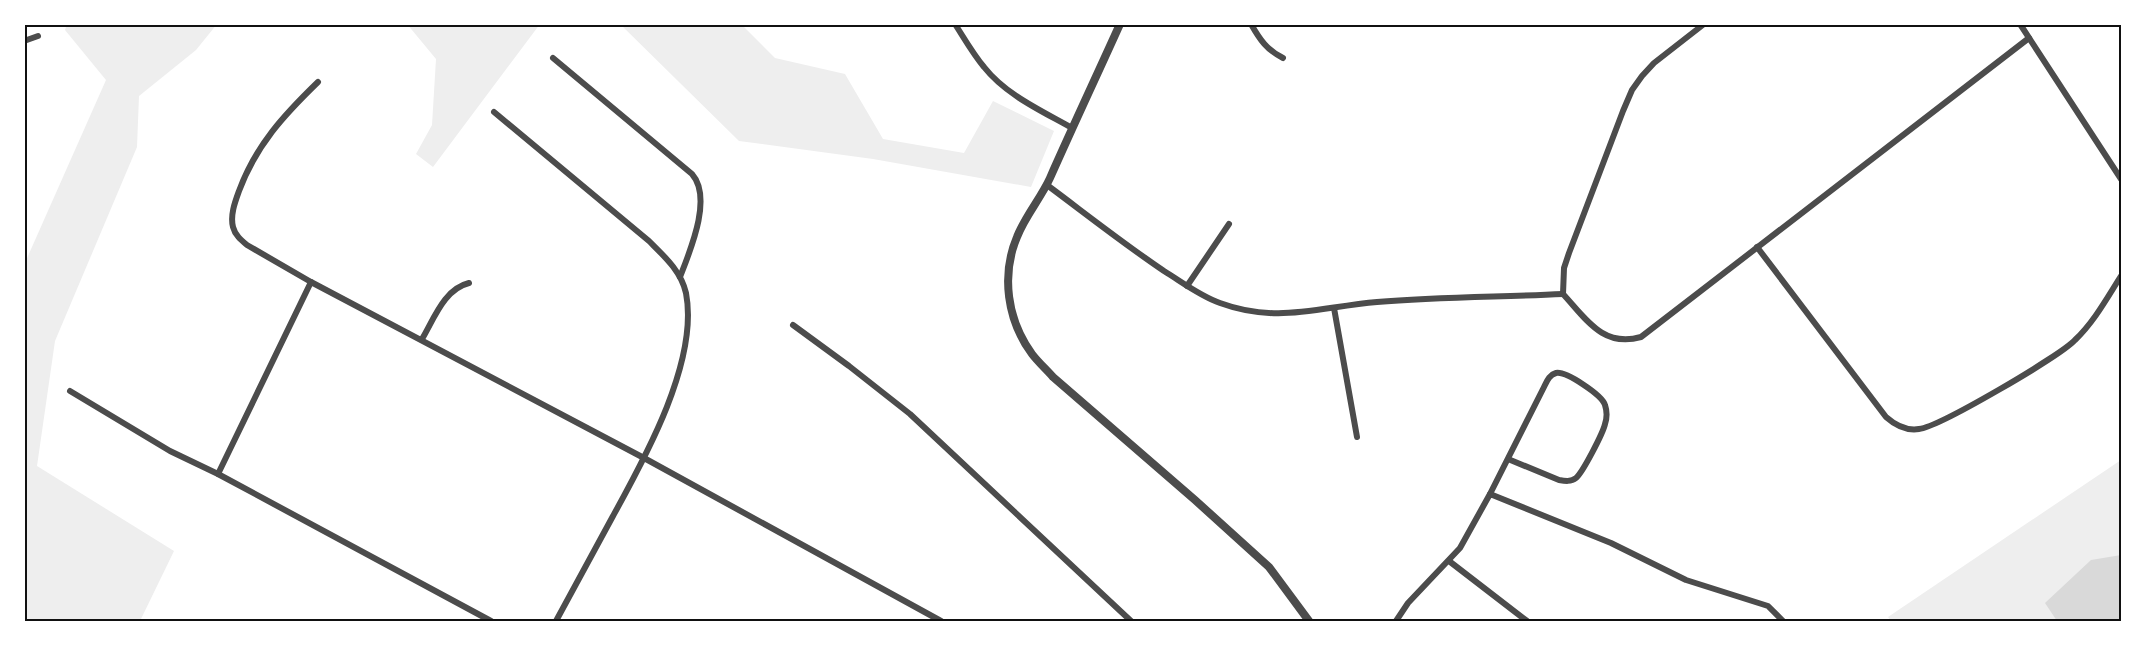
<svg xmlns="http://www.w3.org/2000/svg" width="2145" height="645" font-family="'Libre Baskerville',serif">
<style>
.green{fill:#eee}
.water{fill:#d9d9d9}
.lines{fill:none;stroke-linecap:round;stroke-linejoin:round}
.minor{stroke:#4c4c4c;stroke-width:6}
.tertiary{stroke:#4c4c4c;stroke-width:8}
.neatline{fill:none;stroke:#111;stroke-width:2}
</style>
<rect width="100%" height="100%" fill="#fff"/>
<g class="green">
<polygon points="67,24 217,24 196,50 139,96 137,147 55,341 37,466 174,551 140,621 24,621 24,265 106,80 65,30"/>
<polygon points="407,24 540,24 433,167 416,154 432,125 436,59"/>
<polygon points="620,24 741,24 775,58 845,74 883,139 964,153 993,101 1054,131 1031,187 873,159 739,141"/>
<polygon points="2121,460 2121,621 1891,621 1888,617"/>
</g>
<polygon class="water" points="2121,555 2121,621 2057,621 2045,603 2091,560"/>
<g class="lines">
<g class="minor">
<path d="M955,24c9,14 18,30 29,43 22,28 58,44 88,61"/>
<path d="M1251,24c9,16 16,26 32,34"/>
<path d="M1704,24l-50,39 -12,13 -10,14 -9,21 -54,142 -5,15 -1,26c23,25 40,54 78,43l388,-299"/>
<polyline points="2020,24 2121,179"/>
<polyline points="24,41 38,36"/>
<path d="M553,58l139,116c21,24 -2,77 -12,103"/>
<path d="M318,82c-34,33 -62,63 -79,109 -4,11 -9,24 -6,36 2,8 8,13 14,18l64,37 333,176 297,163"/>
<path d="M494,112l155,129c15,15 32,30 37,52 13,68 -41,165 -73,223 -19,35 -38,70 -57,105"/>
<path d="M1047,185c39,29 77,59 117,86 18,11 36,25 56,32 57,21 99,4 157,-1 62,-5 124,-5 186,-8"/>
<path d="M1757,247l129,170c9,8 20,14 33,12 20,-2 141,-73 156,-89 19,-18 32,-42 46,-64"/>
<polyline points="1187,286 1229,224"/>
<polyline points="1334,308 1357,437"/>
<polyline points="793,325 849,366 910,414 1131,621"/>
<path d="M422,339c12,-20 22,-50 47,-56"/>
<polyline points="70,391 170,451 218,474 491,621"/>
<polyline points="218,474 311,282"/>
<path d="M1490,494l54,-107c3,-6 5,-12 12,-14 10,-2 46,22 49,32 2,6 2,13 0,19 -2,9 -22,48 -29,54 -5,4 -11,3 -17,2l-51,-21"/>
<polyline points="1449,561 1527,621"/>
<polyline points="1396,621 1408,603 1460,548 1490,494 1611,543 1686,580 1768,606 1783,621"/>
</g>
<path class="tertiary" d="M1120,24c-23,51 -47,102 -70,154 -9,20 -25,38 -33,59 -16,38 -10,83 15,117 6,8 14,15 21,23l142,123 74,67 40,54"/>
</g>
<rect width="2145" height="645" fill="none" stroke="#ffffff" stroke-width="51"/>
<rect x="26" y="26" width="2094" height="594" class="neatline"/>
</svg>
